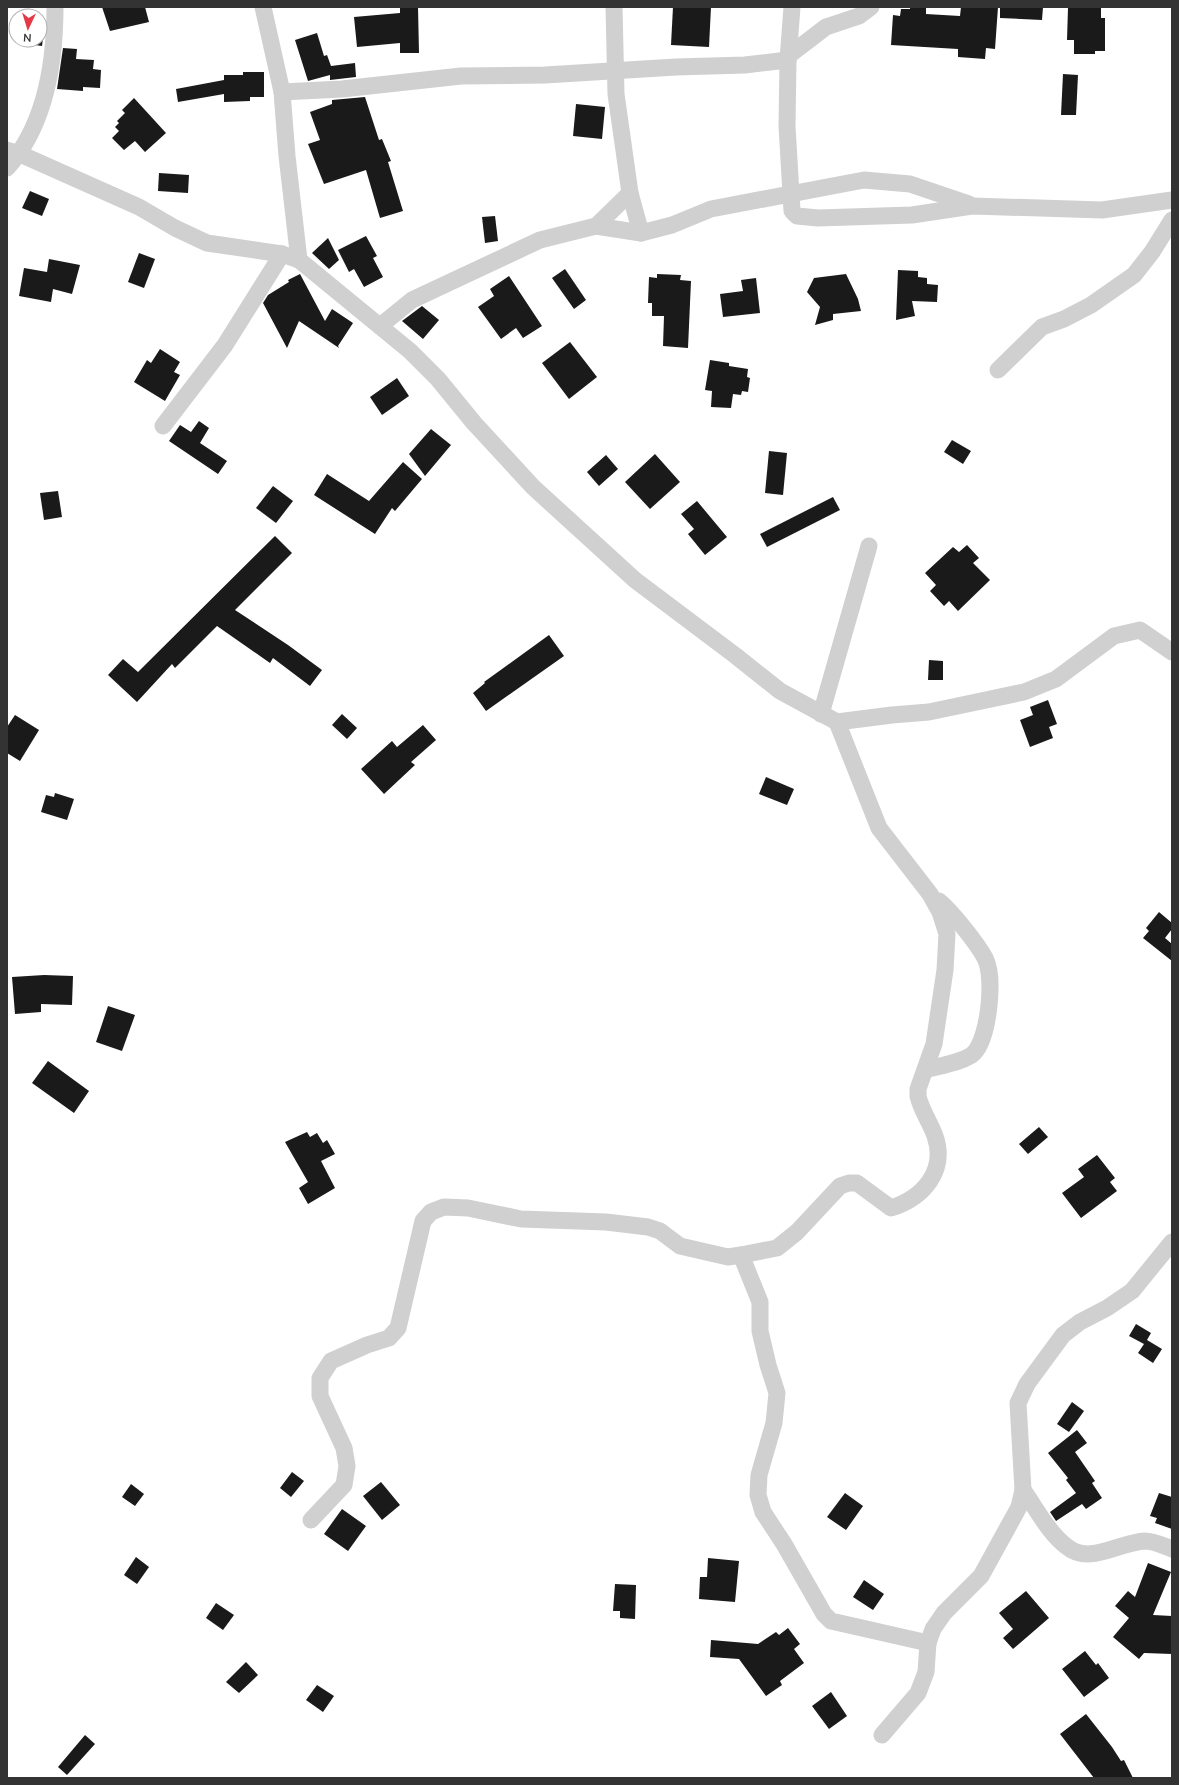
<svg xmlns="http://www.w3.org/2000/svg" width="1179" height="1785" font-family="Mulish,sans-serif">
<style>
.building{fill:#1a1a1a}
.lines{fill:none;stroke-linecap:round;stroke-linejoin:round}
.street{stroke:#d0d0d0;stroke-width:17}
</style>
<rect width="100%" height="100%" fill="#fff"/>
<g class="building">
<polygon points="102,7 145,7 149,22 110,31"/>
<polygon points="400,7 418,7 419,53 400,53 400,43 357,47 354,17 400,13"/>
<polygon points="673,7 711,7 709,47 671,45"/>
<polygon points="910,7 926,7 926,14 960,16 961,7 998,7 995,49 986,48 985,59 958,57 958,49 891,45 893,15 900,16 901,9 910,9"/>
<polygon points="1000,7 1043,7 1042,20 1000,18"/>
<polygon points="1068,8 1101,8 1101,18 1105,18 1105,51 1095,51 1095,54 1074,54 1074,40 1067,40"/>
<polygon points="40,29 44,30 42,46 15,42 16,37 16,40 40,40"/>
<polygon points="317,33 324,56 327,55 331,66 355,63 356,77 330,80 330,75 308,81 295,40"/>
<polygon points="63,48 77,49 76,59 94,60 93,69 101,70 100,88 83,87 83,91 57,89"/>
<polygon points="243,72 264,72 264,97 250,97 250,101 224,102 224,94 178,102 176,89 224,80 224,75 243,75"/>
<polygon points="1063,74 1078,75 1076,115 1061,115"/>
<polygon points="365,97 379,140 382,139 391,161 388,162 403,211 380,218 366,170 324,184 308,144 320,140 310,112 332,104 332,100"/>
<polygon points="134,98 166,133 145,152 135,141 124,150 112,138 119,131 115,127 119,123 117,121 125,113 122,110"/>
<polygon points="576,104 605,107 602,139 573,136"/>
<polygon points="159,173 189,175 188,193 158,191"/>
<polygon points="30,191 49,199 42,216 22,208"/>
<polygon points="495,216 498,241 485,243 482,217"/>
<polygon points="366,236 377,256 373,258 383,277 364,287 354,269 349,272 338,250"/>
<polygon points="328,238 339,260 329,269 312,253"/>
<polygon points="139,253 155,259 144,288 128,282"/>
<polygon points="49,259 80,265 72,294 53,289 51,302 19,296 24,268 47,272"/>
<polygon points="565,269 586,300 574,309 552,278"/>
<polygon points="898,270 918,271 918,277 927,278 927,284 938,285 937,302 912,301 915,316 896,320"/>
<polygon points="300,274 325,321 332,309 353,323 338,346 339,348 299,321 287,348 263,303 268,295 289,282 288,280"/>
<polygon points="657,274 681,275 680,280 691,281 688,348 663,346 664,316 652,316 652,303 648,303 649,277 657,278"/>
<polygon points="846,274 858,299 861,311 833,314 833,320 815,325 820,307 807,292 814,278"/>
<polygon points="509,276 542,326 523,338 516,328 501,339 478,307 494,296 490,289"/>
<polygon points="756,278 760,313 723,317 720,294 743,291 741,280"/>
<polygon points="422,306 439,320 423,339 402,321"/>
<polygon points="570,342 597,377 569,399 542,363"/>
<polygon points="160,349 180,362 174,372 180,375 165,401 134,382 147,360 151,363"/>
<polygon points="710,360 729,363 729,366 748,369 747,377 750,378 748,392 742,391 741,395 733,394 731,408 711,407 712,391 705,390"/>
<polygon points="397,378 409,396 382,415 370,397"/>
<polygon points="199,421 209,428 200,443 227,461 218,474 169,441 180,425 191,432"/>
<polygon points="431,429 451,445 425,476 409,454"/>
<polygon points="952,440 971,451 963,464 944,452"/>
<polygon points="769,451 787,453 783,495 765,493"/>
<polygon points="655,454 680,482 650,509 625,482"/>
<polygon points="606,455 618,469 599,486 587,472"/>
<polygon points="403,462 422,479 395,511 392,508 375,534 314,495 327,474 369,501"/>
<polygon points="273,486 293,501 276,523 256,508"/>
<polygon points="58,491 62,517 44,520 40,493"/>
<polygon points="833,497 840,510 767,547 760,534"/>
<polygon points="697,501 727,537 705,555 688,534 694,529 681,514"/>
<polygon points="275,536 292,553 235,610 288,645 322,670 310,686 273,658 270,663 217,626 175,668 172,664 137,702 108,675 123,659 138,672"/>
<polygon points="967,545 979,558 973,563 990,580 958,611 949,601 944,606 930,591 936,585 925,573 953,547 959,552"/>
<polygon points="549,635 564,656 486,711 473,693 485,683 484,682"/>
<polygon points="929,660 943,661 943,680 928,680"/>
<polygon points="1048,700 1057,724 1049,727 1053,738 1030,747 1020,720 1033,715 1030,707"/>
<polygon points="342,714 357,728 347,739 332,725"/>
<polygon points="15,715 39,730 20,761 7,753 7,727"/>
<polygon points="423,725 436,740 411,762 415,765 384,794 361,769 392,741 397,747"/>
<polygon points="766,777 794,789 787,805 759,794"/>
<polygon points="55,793 74,799 67,820 41,812 46,795 54,797"/>
<polygon points="1159,912 1172,923 1172,929 1165,938 1172,944 1172,961 1143,938 1149,931 1146,928"/>
<polygon points="44,975 73,976 72,1005 41,1004 41,1012 15,1014 12,977"/>
<polygon points="108,1006 135,1015 122,1051 96,1042"/>
<polygon points="48,1061 89,1091 74,1113 32,1083"/>
<polygon points="1039,1127 1048,1137 1028,1154 1019,1144"/>
<polygon points="307,1132 310,1137 317,1133 323,1143 327,1140 335,1154 321,1161 335,1188 308,1204 299,1188 308,1182 285,1142"/>
<polygon points="1097,1155 1115,1178 1110,1182 1117,1191 1081,1218 1062,1193 1084,1177 1078,1169"/>
<polygon points="1136,1324 1151,1333 1147,1340 1162,1349 1153,1363 1138,1353 1144,1344 1129,1336"/>
<polygon points="1072,1402 1084,1411 1069,1432 1057,1424"/>
<polygon points="1077,1430 1087,1443 1075,1452 1095,1481 1092,1483 1102,1498 1086,1509 1082,1504 1056,1521 1050,1512 1076,1493 1066,1480 1068,1478 1048,1453"/>
<polygon points="292,1472 304,1481 291,1497 280,1488"/>
<polygon points="381,1482 400,1505 382,1520 363,1496"/>
<polygon points="131,1484 144,1494 135,1506 122,1497"/>
<polygon points="845,1493 863,1506 846,1530 827,1517"/>
<polygon points="1159,1493 1172,1497 1172,1529 1155,1523 1157,1518 1150,1516"/>
<polygon points="342,1509 366,1526 348,1551 324,1534"/>
<polygon points="136,1557 149,1567 137,1584 124,1575"/>
<polygon points="708,1558 739,1561 735,1602 699,1599 700,1577 707,1577"/>
<polygon points="1148,1563 1171,1572 1153,1615 1172,1616 1172,1654 1144,1653 1139,1659 1113,1637 1129,1618 1115,1606 1128,1591 1135,1597"/>
<polygon points="864,1580 884,1594 873,1610 853,1597"/>
<polygon points="615,1584 636,1585 635,1619 620,1618 620,1611 613,1611"/>
<polygon points="1026,1591 1049,1618 1013,1649 1003,1638 1013,1629 999,1613"/>
<polygon points="216,1603 234,1615 223,1630 206,1618"/>
<polygon points="788,1628 800,1644 794,1649 804,1663 780,1681 782,1685 766,1696 739,1659 710,1657 711,1640 758,1644 776,1632 779,1635"/>
<polygon points="1085,1651 1096,1665 1098,1663 1109,1678 1084,1697 1062,1669"/>
<polygon points="246,1662 258,1675 239,1693 226,1682"/>
<polygon points="317,1685 334,1696 323,1712 306,1700"/>
<polygon points="831,1692 847,1716 829,1729 812,1706"/>
<polygon points="1086,1714 1112,1747 1121,1761 1124,1760 1133,1778 1094,1778 1060,1734"/>
<polygon points="85,1735 95,1744 67,1775 58,1767"/>
</g>
<g class="lines">
<g class="street">
<polyline points="263,7 282,92 287,156 299,260"/>
<polyline points="792,7 788,60 787,126 792,211 797,216 818,218 912,215 972,206 1102,210 1172,200"/>
<polyline points="788,56 826,27 859,16 871,7"/>
<polyline points="282,92 342,89 461,76 545,75 676,67 745,65 788,60"/>
<polyline points="7,150 20,154 139,207 175,228 207,243 282,254 299,260 410,351 438,379 474,423 533,487 635,580 736,656 780,691 837,722 892,715 929,712 1024,692 1056,679 1114,636 1140,630 1172,652"/>
<path d="M7,168c38,-42 48,-106 48,-161"/>
<polyline points="630,193 641,233"/>
<polyline points="596,226 641,233 672,225 711,209 864,180 910,184 969,204"/>
<polyline points="380,326 412,300 540,240 596,226 630,193 616,94 614,7"/>
<polyline points="998,370 1042,327 1064,319 1091,305 1134,275 1152,252 1172,220"/>
<polyline points="163,426 225,345 282,254"/>
<polyline points="821,714 869,546"/>
<path d="M925,1070c13,-4 40,-8 49,-17 15,-16 21,-76 11,-95 -8,-15 -33,-46 -46,-57"/>
<polyline points="741,1255 760,1302 760,1331 768,1365 777,1393 774,1423 759,1475 758,1495 763,1512 784,1544 824,1614 831,1621 928,1643"/>
<path d="M1023,1490c13,18 25,42 43,56 23,20 53,-4 79,-5 9,0 19,5 27,8"/>
<path d="M311,1520l33,-35 3,-19 -3,-18 -24,-52v-18l11,-17 36,-16 22,-7 9,-10 25,-107 8,-9 13,-5 24,1 53,11 85,3 42,5 12,4 20,15 48,11 13,-2 36,-7 20,-16 43,-46 9,-3h8l34,25c32,-10 56,-37 44,-72 -5,-14 -14,-26 -17,-40v-7l16,-45 11,-74 2,-36 -7,-22 -10,-18 -51,-66 -42,-106"/>
<polyline points="882,1735 918,1693 926,1672 928,1643 933,1629 944,1613 981,1576 1019,1507 1023,1490 1018,1403 1027,1384 1063,1335 1080,1322 1107,1308 1132,1291 1172,1242"/>
</g>
</g>
<rect width="1179" height="1785" fill="none" stroke="#333333" stroke-width="16"/>
<g transform="translate(28 28) rotate(184)"><circle r="19" fill="#ffffff" stroke="#adadad"/>
<path d="M0-3L7 15L0 10L-7 15Z" fill="#e63946"/>
<text y="-6" font-size="11" font-weight="bold" text-anchor="middle" fill="#333333">N</text>
</g>
</svg>
